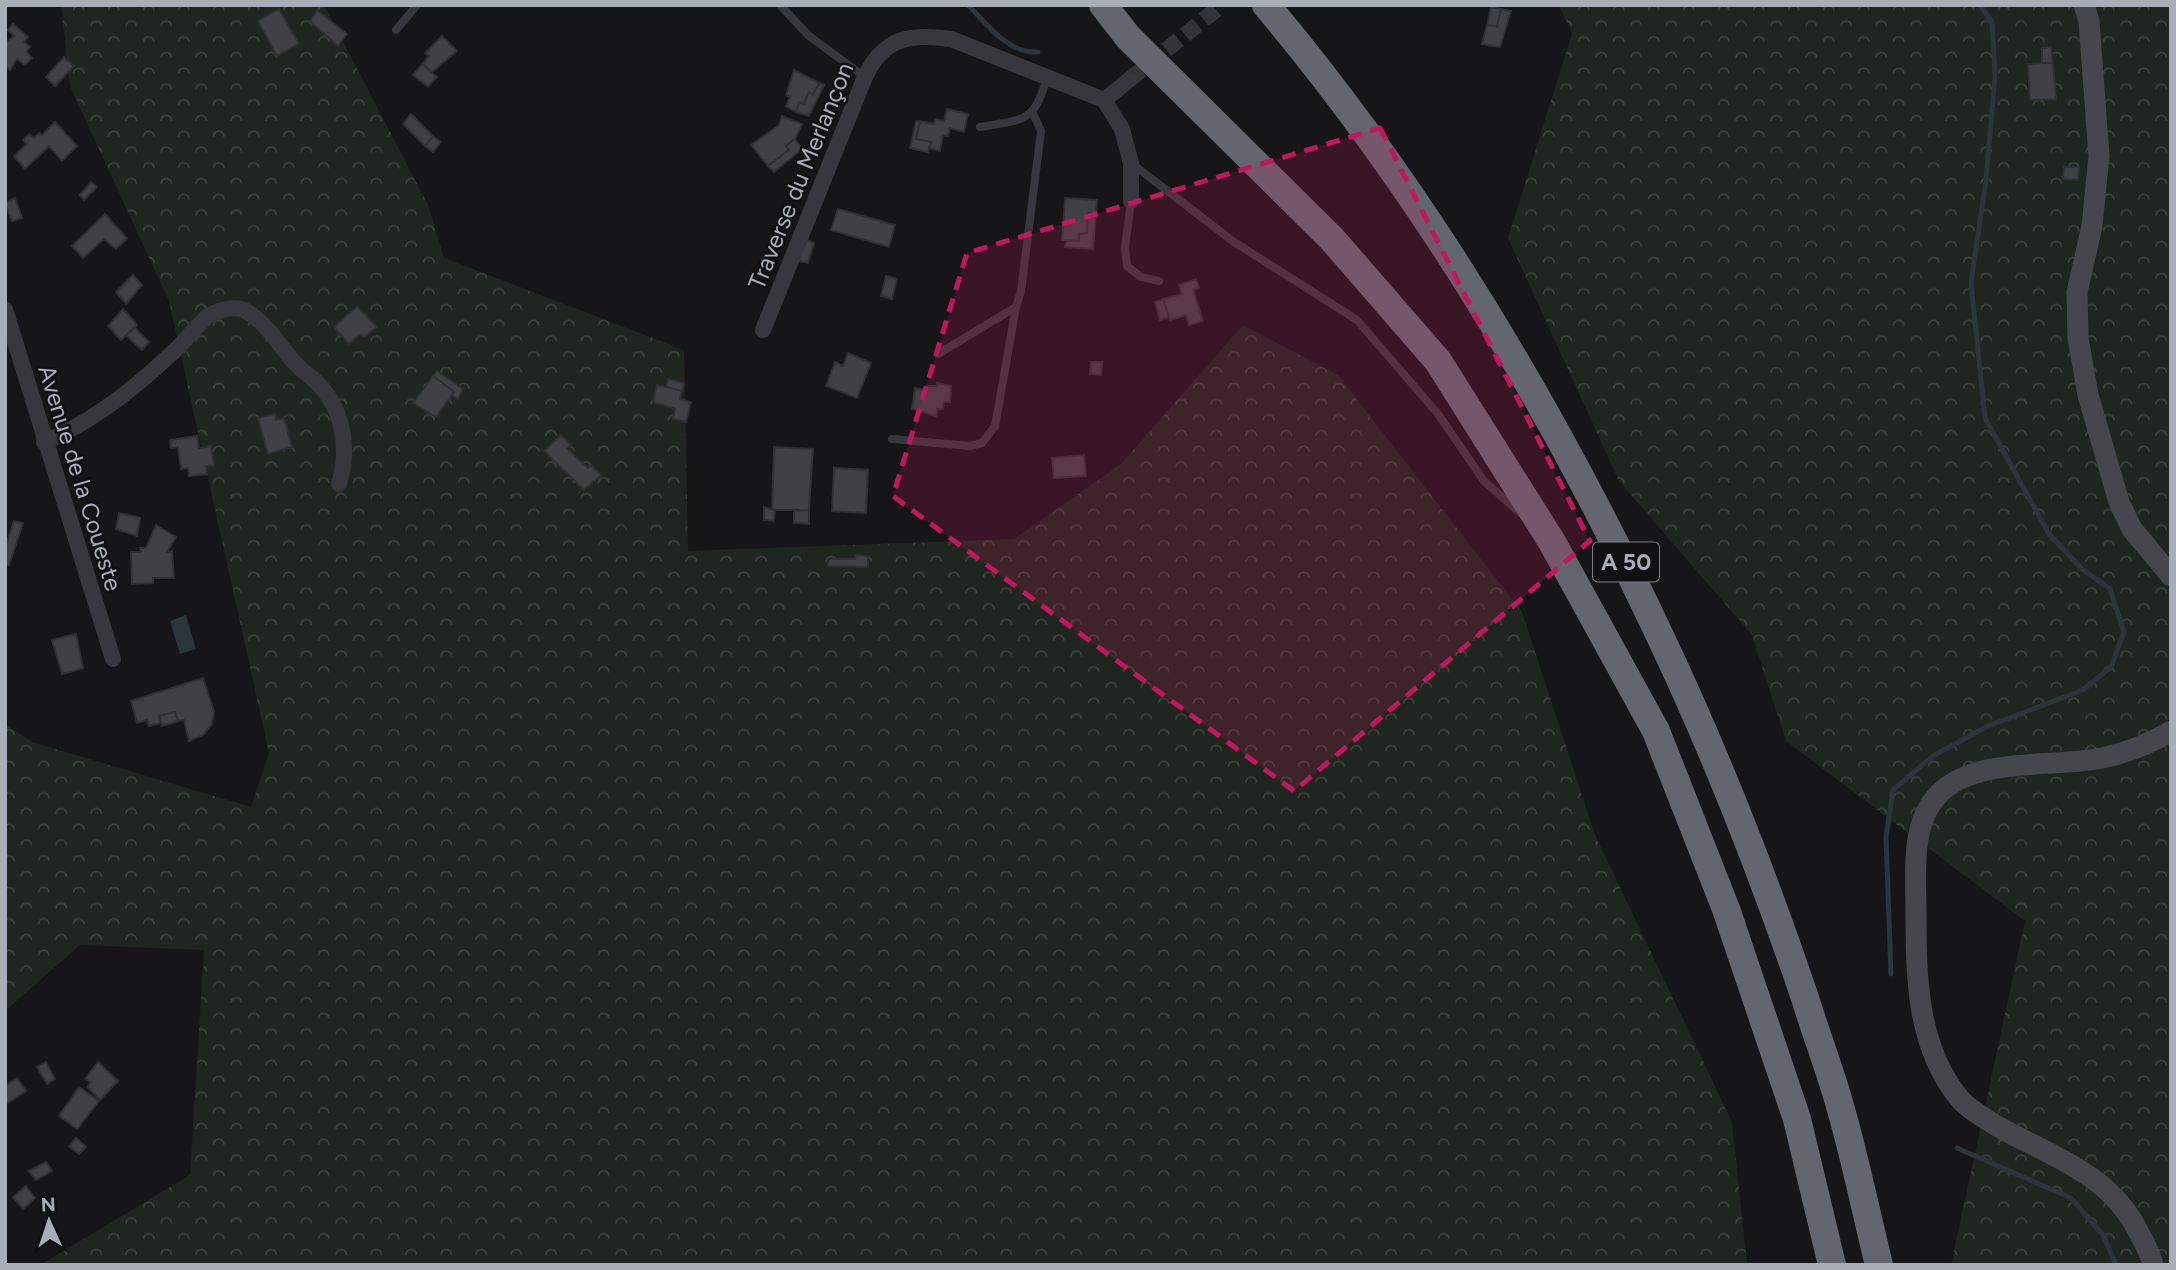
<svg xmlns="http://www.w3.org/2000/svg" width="2176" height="1270" font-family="Figtree,sans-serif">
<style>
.forest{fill:url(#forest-crowns)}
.water{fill:#2c353c}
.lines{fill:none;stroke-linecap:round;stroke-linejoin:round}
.stream{stroke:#2c353c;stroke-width:5}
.building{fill:#404145;stroke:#303034;stroke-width:2}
.minor-tunnel{stroke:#333438;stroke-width:16;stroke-dasharray:16 8;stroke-linecap:butt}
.service{stroke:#37383d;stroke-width:8}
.minor{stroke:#37383d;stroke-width:16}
.secondary{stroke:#45474d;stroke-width:21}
.motorway{stroke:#63666e;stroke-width:28}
.marked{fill:#c2185b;fill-opacity:0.2;stroke:#c2185b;stroke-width:5;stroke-dasharray:14 9;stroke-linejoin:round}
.labels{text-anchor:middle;stroke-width:5;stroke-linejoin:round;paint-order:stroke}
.shield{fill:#111113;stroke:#7b7e86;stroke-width:2}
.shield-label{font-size:23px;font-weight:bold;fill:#a8adb8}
.street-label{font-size:24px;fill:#a8adb8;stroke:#111113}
</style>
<defs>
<pattern id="forest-crowns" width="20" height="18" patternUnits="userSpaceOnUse" patternTransform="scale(1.75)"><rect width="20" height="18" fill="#1e261f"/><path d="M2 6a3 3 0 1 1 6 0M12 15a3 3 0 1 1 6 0" fill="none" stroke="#3c433d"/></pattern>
</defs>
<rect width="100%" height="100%" fill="#161618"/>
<g class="forest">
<polygon points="61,5 324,5 428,205 444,258 684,350 688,551 1014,539 1121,464 1243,325 1338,375 1522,612 1595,835 1732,1122 1747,1265 40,1265 190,1175 204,950 80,945 5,1011 5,724 32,742 251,807 269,753 169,301 70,86"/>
<polygon points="1559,5 2171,5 2171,1265 1951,1265 2025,921 1786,741 1752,635 1619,481 1508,238 1572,34"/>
</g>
<polygon class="water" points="186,615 196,649 180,654 170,621"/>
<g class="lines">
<g class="stream">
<path d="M968,5c20,20 40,49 70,47"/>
<polyline points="1891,974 1886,837 1893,790 1933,756 1988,726 2083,690 2111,667 2124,632 2110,589 2082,569 2049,534 1985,418 1971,283 1986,180 1995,76 1992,22 1980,5"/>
<polyline points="1957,1148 2071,1198 2103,1235 2116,1265"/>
</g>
</g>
<g class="building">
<polygon points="1491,7 1501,9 1497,27 1487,25"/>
<polygon points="279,9 299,44 277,56 258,21"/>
<polygon points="1501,9 1511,11 1500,47 1482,44 1487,25 1497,27"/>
<polygon points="317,10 347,34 338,46 310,21"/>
<polygon points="13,24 28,37 24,42 30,47 26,52 32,58 25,65 17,59 10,70 5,66 5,39 8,41 14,36 8,30"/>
<polygon points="442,36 457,51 432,72 422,64 429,56 425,53"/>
<polygon points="2051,47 2053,63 2042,63 2042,48"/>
<polygon points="64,57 74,66 55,86 46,77"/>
<polygon points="2042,63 2053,63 2056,99 2030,100 2028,64"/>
<polygon points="422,64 437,77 428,87 413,75"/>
<polygon points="794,70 819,83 813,95 809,92 804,104 799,102 796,112 786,106 790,97 786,95"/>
<polygon points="819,83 824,85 809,116 796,112 799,102 804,104 809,92 813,95"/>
<polygon points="947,109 968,114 964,132 950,128 948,136 943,135 940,151 929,148 931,142 916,139 920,121 934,124 935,119 944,121"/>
<polygon points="411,114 433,136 425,146 403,124"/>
<polygon points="782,116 802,124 795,139 786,146 789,150 768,166 751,145 779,125"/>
<polygon points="916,121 920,121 916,139 931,142 928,152 910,148"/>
<polygon points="55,122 77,146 62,161 49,146 25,169 14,156 27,144 23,140 29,134 34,138 39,133 42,135"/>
<polygon points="433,136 441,142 433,152 425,146"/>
<polygon points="795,139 802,149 774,172 768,166 789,150 786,146"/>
<polygon points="2064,167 2079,167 2078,180 2063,179"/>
<polygon points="91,182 97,187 84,200 80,195"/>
<polygon points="15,198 22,218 12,221 5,203"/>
<polygon points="1065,198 1097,200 1096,214 1088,213 1087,233 1079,234 1079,241 1062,240"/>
<polygon points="838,209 895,225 889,247 831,230"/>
<polygon points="1088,213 1096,214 1093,249 1065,247 1066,241 1079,241 1079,234 1087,233"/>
<polygon points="105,214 127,238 116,249 104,239 83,258 72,246"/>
<polygon points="805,239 814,243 808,263 797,260"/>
<polygon points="133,275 142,285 126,304 116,292"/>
<polygon points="886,276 897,279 892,299 881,296"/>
<polygon points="1196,279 1199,288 1193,290 1203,321 1189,325 1186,315 1170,320 1163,299 1182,294 1179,285"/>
<polygon points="1163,299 1169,317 1160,320 1155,302"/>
<polygon points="357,306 377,327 364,337 360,334 349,344 334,327"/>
<polygon points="123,309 137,325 121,340 108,326"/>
<polygon points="135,328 149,342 142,350 126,335"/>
<polygon points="848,353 871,363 857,398 826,386 835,362 843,366"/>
<polygon points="1091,362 1102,362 1101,375 1090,374"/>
<polygon points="437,371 463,389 458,399 452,395 454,392 433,376"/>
<polygon points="433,376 454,392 436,417 413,403"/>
<polygon points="668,379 684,383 682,391 666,387"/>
<polygon points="937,383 951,386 950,402 944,402 943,409 938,409 936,416 912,409 915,388 926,390 927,386 937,386"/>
<polygon points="657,385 682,391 680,399 691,402 686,422 673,419 675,409 653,402"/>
<polygon points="275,414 276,420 284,418 292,447 268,454 258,418"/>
<polygon points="561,435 571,445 567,448 588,468 591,465 601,475 584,490 544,451"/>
<polygon points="197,436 199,448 211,446 214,465 206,466 207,474 189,476 188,468 181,469 178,447 171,448 170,440"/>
<polygon points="774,447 813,449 809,510 772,510"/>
<polygon points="1084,455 1086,476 1054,478 1052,458"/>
<polygon points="834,468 868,470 866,513 832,511"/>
<polygon points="764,507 775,510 774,521 764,520"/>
<polygon points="809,510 809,524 794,523 794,511"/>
<polygon points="119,513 140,518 137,536 116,529"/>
<polygon points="14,521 23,523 9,565 5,564 5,548"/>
<polygon points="156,525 176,537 167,552 172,551 174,578 153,578 153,583 132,584 131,552 141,552 140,548 146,548"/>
<polygon points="856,555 868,556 868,567 828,566 828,559 855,559"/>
<polygon points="76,634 83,668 62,674 52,640"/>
<polygon points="203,678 214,711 212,724 203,735 189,741 184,720 178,721 175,712 159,716 161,723 149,726 147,720 137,723 131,701"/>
<polygon points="175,712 178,721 162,726 159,716"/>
<polygon points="46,1062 55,1079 47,1084 37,1067"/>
<polygon points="98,1062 118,1081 100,1100 87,1087 91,1082 85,1079"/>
<polygon points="17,1078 26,1091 5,1105 5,1086"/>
<polygon points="79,1087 99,1101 77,1129 59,1116"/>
<polygon points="76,1138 86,1147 79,1154 69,1146"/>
<polygon points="46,1162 52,1171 36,1180 29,1171"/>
<polygon points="26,1186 35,1198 23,1209 13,1197"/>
</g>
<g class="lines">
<polyline class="minor-tunnel" points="1129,80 1222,5"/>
<g class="service">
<polyline points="780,5 809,36 865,77"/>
<polyline points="396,30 417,5"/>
<path d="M980,127c44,-8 54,-3 67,-50"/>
<polyline points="1131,163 1234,242 1357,320 1438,414 1484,481 1520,513"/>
<polyline points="1131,201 1125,248 1127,266 1141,277 1159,281"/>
<polyline points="938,354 1016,307 1021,291 1041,131 1033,113"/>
<polyline points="892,439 970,446 982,443 995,426 1016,307"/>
</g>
<g class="minor">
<polyline points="1104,100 1129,80"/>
<polyline points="5,309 113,659"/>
<path d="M763,330l102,-253c19,-40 45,-44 86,-38l153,61 18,29 9,34v38"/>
<path d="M44,442c47,-19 90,-53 127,-88 13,-11 24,-27 37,-38 9,-6 26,-10 36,-6 28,14 39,47 63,64 35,26 44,71 32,110"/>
</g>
<g class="secondary">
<polyline points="2084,5 2089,21 2099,156 2092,226 2077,292 2078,338 2088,395 2119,502 2132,529 2171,576"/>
<path d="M2153,1265c-3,-13 -9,-23 -15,-34 -29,-58 -88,-75 -141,-105 -13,-8 -29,-17 -38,-28 -43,-53 -43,-124 -43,-188 0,-37 -6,-87 23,-116 36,-38 116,-26 163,-36 24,-5 48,-14 69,-27"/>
</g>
<g class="motorway">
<polyline points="1103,5 1128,37 1332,239 1438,361 1552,542 1656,731 1726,909 1797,1119 1832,1265"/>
<path d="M1266,5c160,190 288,406 394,631 56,118 103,238 145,362 11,36 25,72 35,108 15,52 26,106 39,159"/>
</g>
</g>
<path class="marked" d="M1380,128l210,413 -296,250 -401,-295 74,-243z"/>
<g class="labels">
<rect class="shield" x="1593" y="542.5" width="66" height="39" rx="5"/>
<g class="shield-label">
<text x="1626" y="570">A 50</text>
</g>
<g class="street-label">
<text transform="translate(801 176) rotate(-68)" y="8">Traverse du Merlançon</text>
<text transform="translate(80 478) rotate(73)" y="8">Avenue de la Coueste</text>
</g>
</g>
<rect width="2176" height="1270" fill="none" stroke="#a8adb8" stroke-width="14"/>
<g transform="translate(49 1221) rotate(357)" stroke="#111113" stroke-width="5" paint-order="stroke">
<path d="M0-5L12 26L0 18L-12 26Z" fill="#a8adb8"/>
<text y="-10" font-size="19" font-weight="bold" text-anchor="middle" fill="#a8adb8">N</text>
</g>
</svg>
